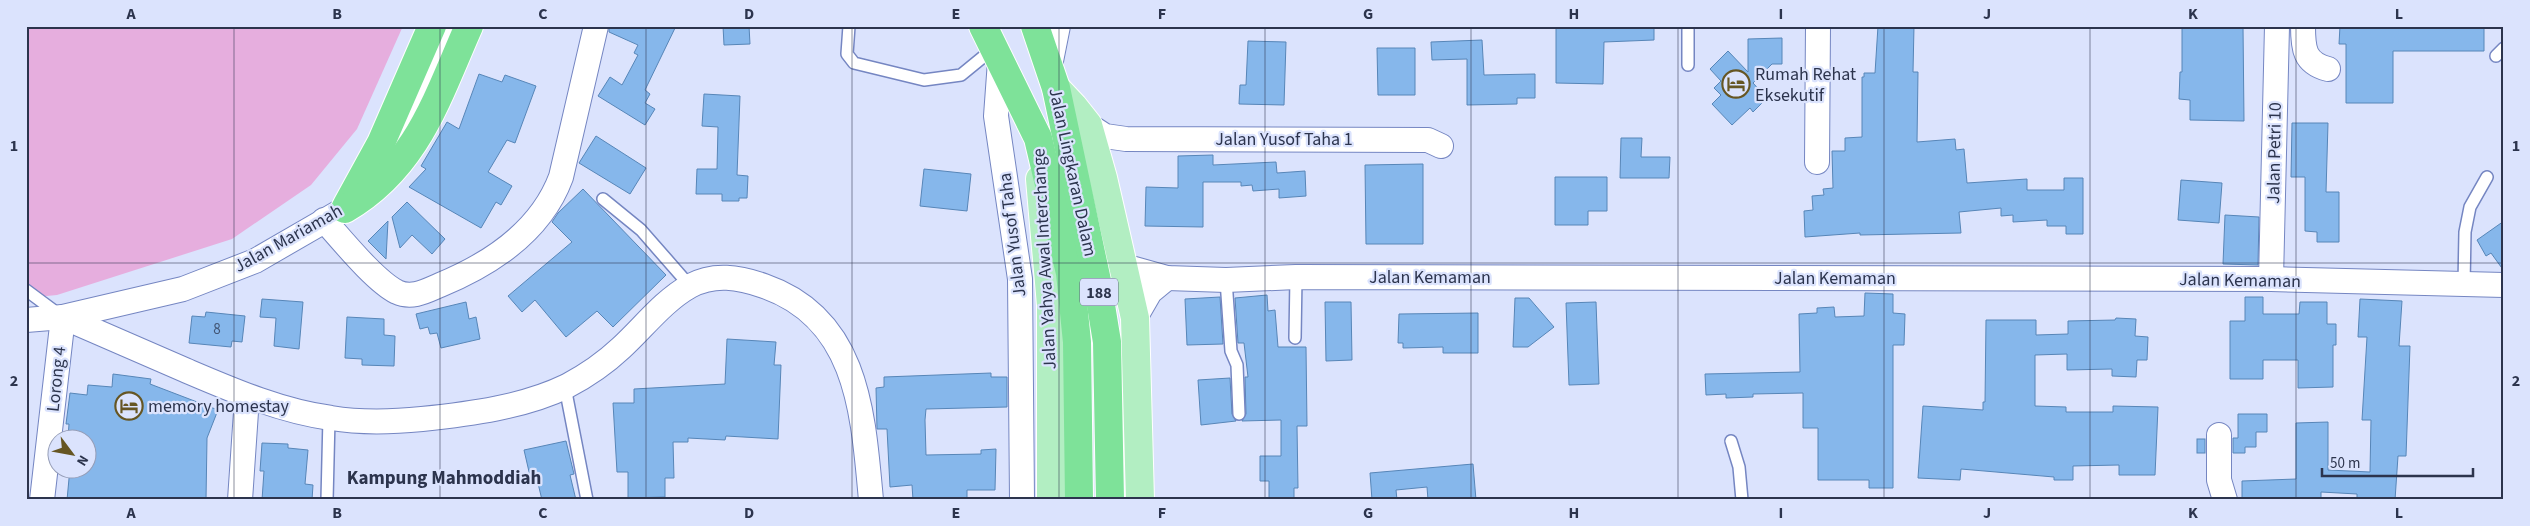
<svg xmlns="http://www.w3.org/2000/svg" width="2530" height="526" font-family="'Source Sans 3',sans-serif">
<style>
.green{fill:#e6aede}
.building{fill:#86b7eb;stroke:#5786b8}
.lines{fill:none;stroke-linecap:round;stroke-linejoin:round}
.lane-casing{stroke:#7586c2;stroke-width:14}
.street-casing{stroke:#7586c2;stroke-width:26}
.primary-casing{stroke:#fff;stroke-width:30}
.highway-casing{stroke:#fff;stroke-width:30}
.lane{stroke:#fff;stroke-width:11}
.street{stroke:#fff;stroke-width:24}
.primary{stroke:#b2eec2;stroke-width:28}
.highway{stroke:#7ee299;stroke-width:28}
.grid{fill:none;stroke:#2c344d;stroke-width:1;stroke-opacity:0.55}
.labels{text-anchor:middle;stroke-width:4.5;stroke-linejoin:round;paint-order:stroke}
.number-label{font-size:15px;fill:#425574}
.shield{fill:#dbe3fd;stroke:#606882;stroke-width:1}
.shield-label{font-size:16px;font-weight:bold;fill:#2c344d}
.poi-label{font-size:18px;fill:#2c344d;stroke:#dbe3fd;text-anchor:start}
.street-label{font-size:18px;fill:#2c344d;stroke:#dbe3fd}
.neighbourhood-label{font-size:19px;font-weight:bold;fill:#2c344d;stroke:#dbe3fd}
.neatline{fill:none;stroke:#2c344d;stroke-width:2}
.grid-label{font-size:16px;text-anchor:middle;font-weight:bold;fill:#2c344d}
</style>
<rect width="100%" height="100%" fill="#dbe3fd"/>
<polygon class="green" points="26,26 403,26 357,129 311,185 232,239 57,295 26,298"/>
<g class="building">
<polygon points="609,26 676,26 645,90 650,94 645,103 655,109 645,125 598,96 610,77 622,85 638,55 634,53 638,45 609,32"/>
<polygon points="723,26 749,26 750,44 724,45"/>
<polygon points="1556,26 1654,26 1654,40 1604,42 1603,84 1556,83"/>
<polygon points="1878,26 1914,26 1913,72 1918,72 1917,142 1955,139 1956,150 1964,149 1967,183 2027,179 2027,190 2064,190 2064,178 2083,178 2083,234 2066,234 2066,226 2047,226 2047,220 2013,222 2013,215 2001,216 2001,208 1959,212 1961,233 1860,235 1860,233 1805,237 1804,211 1813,210 1812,196 1824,195 1823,189 1833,188 1832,151 1845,151 1845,138 1862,137 1862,77 1864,77 1864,73 1875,73"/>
<polygon points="2182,26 2243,26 2244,121 2190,120 2190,100 2179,99 2180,72 2182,72"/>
<polygon points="2340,26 2484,26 2484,51 2393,51 2393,103 2346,103 2346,44 2339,44"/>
<polygon points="1782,38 1782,64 1772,64 1753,83 1767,98 1753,112 1750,108 1732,125 1712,104 1721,95 1714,88 1721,81 1710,69 1728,51 1748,72 1748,39"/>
<polygon points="1482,40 1484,75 1535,74 1535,98 1517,98 1517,104 1467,105 1467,59 1432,60 1431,42"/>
<polygon points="1248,41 1286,42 1284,105 1239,104 1240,85 1246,85"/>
<polygon points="1377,48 1415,48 1415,95 1378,95"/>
<polygon points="479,74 502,82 505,75 536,86 515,143 507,140 488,172 512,186 501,205 496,202 481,228 409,187 426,169 421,166 447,122 459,129"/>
<polygon points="704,94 740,96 737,175 748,176 747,198 739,198 739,201 722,201 722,194 696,194 697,169 717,169 718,127 702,126"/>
<polygon points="2292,123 2328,123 2326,192 2339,192 2339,242 2317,242 2317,232 2305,231 2305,177 2291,177"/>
<polygon points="596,136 646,168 630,194 579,163"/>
<polygon points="1621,138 1642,138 1641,157 1670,157 1669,178 1620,178"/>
<polygon points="1213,155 1213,165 1276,162 1277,173 1305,171 1306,196 1279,198 1279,189 1253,191 1252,185 1241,186 1241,182 1203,182 1203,227 1145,226 1146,187 1178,188 1178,156"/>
<polygon points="1423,164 1423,244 1366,244 1365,165"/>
<polygon points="924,169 971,174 967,211 920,206"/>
<polygon points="1555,177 1607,177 1607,211 1588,211 1588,225 1555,225"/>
<polygon points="2181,180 2222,183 2219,223 2178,220"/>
<polygon points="583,189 666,275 613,327 597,311 566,337 535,300 522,312 508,296 572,242 552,222 558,213"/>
<polygon points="407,202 445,239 432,254 412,235 400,248 392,217"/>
<polygon points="2225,215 2259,217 2258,265 2223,264"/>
<polygon points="388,221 386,259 368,241"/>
<polygon points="2504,221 2504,271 2491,253 2486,256 2477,240"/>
<polygon points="1865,293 1893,294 1893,313 1905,314 1904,345 1893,345 1893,488 1869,488 1869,480 1818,480 1818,428 1803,428 1803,393 1753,394 1753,397 1726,398 1726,394 1706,395 1705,374 1800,372 1799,314 1817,313 1817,308 1834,307 1835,317 1864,316"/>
<polygon points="1267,295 1268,311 1275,310 1278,347 1306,347 1307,426 1297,426 1298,488 1294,488 1294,500 1269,500 1269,481 1260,481 1260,456 1281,456 1281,420 1242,421 1246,414 1245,377 1248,377 1244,343 1238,343 1235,298"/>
<polygon points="1220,297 1223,344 1187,345 1185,299"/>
<polygon points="2245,297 2263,297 2263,314 2299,314 2300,302 2327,302 2327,324 2336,324 2336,345 2333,345 2333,387 2298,388 2298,360 2263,360 2263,379 2230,379 2230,321 2245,321"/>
<polygon points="1515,298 1529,298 1554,327 1528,347 1513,347"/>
<polygon points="262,299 303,302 299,349 274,346 276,318 260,317"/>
<polygon points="2360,299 2402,301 2399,346 2410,346 2406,456 2398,456 2395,500 2357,500 2357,494 2321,492 2321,500 2242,499 2242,481 2296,479 2296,423 2328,422 2328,470 2370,472 2371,420 2362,420 2367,337 2358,337"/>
<polygon points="466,302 469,319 476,317 480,339 441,348 437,333 430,334 428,327 420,329 416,314"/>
<polygon points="1325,302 1351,302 1352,360 1326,361"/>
<polygon points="1596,302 1599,384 1569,385 1566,303"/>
<polygon points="206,312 245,316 242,342 232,341 231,347 189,343 192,316 205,317"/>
<polygon points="1478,313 1478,353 1443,353 1443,347 1403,348 1403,343 1398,343 1399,314"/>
<polygon points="347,317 384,319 384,335 395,336 394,366 362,365 362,359 345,358"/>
<polygon points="2116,318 2136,319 2135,336 2148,337 2147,360 2137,360 2136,377 2112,376 2112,369 2067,370 2067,354 2035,355 2035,406 2066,407 2066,412 2113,412 2113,406 2158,407 2155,475 2119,475 2119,465 2073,466 2073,480 2054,480 2054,477 1961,469 1960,480 1918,478 1923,406 1983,410 1983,402 1985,402 1986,320 2036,320 2036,335 2068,334 2068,321 2115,320"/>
<polygon points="727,339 776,342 774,365 781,365 778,439 726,436 725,440 688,438 688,442 673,442 674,478 665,478 665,497 628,498 628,472 617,472 613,403 634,403 634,389 725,384"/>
<polygon points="991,373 991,377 1007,377 1007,407 926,409 925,420 926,455 981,454 981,450 996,449 995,490 967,490 967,500 913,500 912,485 890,487 887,429 877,429 876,388 884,387 884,377"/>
<polygon points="113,374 151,379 150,384 218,410 207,438 206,500 67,500 70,468 88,468 88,438 68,438 69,424 66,424 70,393 87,395 88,385 112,387"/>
<polygon points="1230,378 1232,414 1236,421 1201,425 1198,380"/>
<polygon points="2238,414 2267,414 2267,432 2256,432 2256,447 2245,447 2245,453 2233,453 2233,438 2238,438"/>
<rect x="2197" y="439" width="8" height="14"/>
<polygon points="566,441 574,474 570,475 576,500 542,500 536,475 530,476 524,450"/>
<polygon points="262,443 288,444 288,448 308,450 305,484 313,485 312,500 262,500 264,471 260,471"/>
<polygon points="1473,464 1476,500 1428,500 1427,487 1396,490 1397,500 1372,500 1370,473"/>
</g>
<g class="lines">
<g class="lane-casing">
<g id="lane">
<polyline points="849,26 847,54 854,63 924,80 961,75 994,48"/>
<polyline points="1688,26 1688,65"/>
<polyline points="2496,56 2504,48"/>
<polyline points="603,199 641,230 690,286"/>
<polyline points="1226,280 1231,351 1237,365 1239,414"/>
<polyline points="2464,284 2465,232 2470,207 2487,177"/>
<polyline points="26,290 61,316"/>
<polyline points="1295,338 1296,277"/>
<polyline points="565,387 587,500"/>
<polyline points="1731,441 1739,467 1742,500"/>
<polyline points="327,500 329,418"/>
</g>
</g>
<g class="street-casing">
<g id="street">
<path d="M2303,26c0,22 1,37 25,43"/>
<polyline points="1000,61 996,116 1020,279 1022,500"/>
<polyline points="1049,71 1058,26"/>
<polyline points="1088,125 1105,136 1126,139 1428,140 1441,146"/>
<polyline points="392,151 408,127 452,26"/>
<polyline points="1817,162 1818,26"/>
<path d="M324,220c18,20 51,61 73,72 15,7 29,-1 43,-7 51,-21 101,-54 121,-108l35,-151"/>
<polyline points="1124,266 1167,278 1226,280 1296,277 2271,279 2504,285"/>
<polyline points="2271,279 2277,26"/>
<path d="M63,317c41,18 81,35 122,53 47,20 95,41 146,48 30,5 61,4 91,1 48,-5 102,-12 145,-33 19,-10 38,-23 54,-38 22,-20 42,-47 69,-62 24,-13 49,-9 74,0 95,33 99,129 107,214"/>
<polyline points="1135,318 1150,292 1167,278"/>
<polyline points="26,320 63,317 183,289 255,261 345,209 357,194"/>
<polyline points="2219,435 2219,480 2225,500"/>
<polyline points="42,500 63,317"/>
<polyline points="240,500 247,397"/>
</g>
</g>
<g class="primary-casing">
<g id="primary">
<polyline points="1056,88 1073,106 1088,125 1103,178 1135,318 1140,500"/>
<polyline points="1040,179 1051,305 1051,500"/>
</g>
</g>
<g class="highway-casing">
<g id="highway">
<polyline points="983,26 1038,138 1070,273 1077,342 1079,500"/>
<polyline points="1035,26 1056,88 1097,281 1107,342 1110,500"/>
<polyline points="347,205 381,143 432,26"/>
<path d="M345,209c72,-42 92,-111 124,-183"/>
</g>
</g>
<use href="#lane" class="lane"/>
<use href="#street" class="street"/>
<use href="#primary" class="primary"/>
<use href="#highway" class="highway"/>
</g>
<path class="grid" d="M234,26v474M440,26v474M646,26v474M852,26v474M1059,26v474M1265,26v474M1471,26v474M1678,26v474M1884,26v474M2090,26v474M2296,26v474M26,263h2478"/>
<defs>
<g id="hotel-ring" transform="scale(1.4375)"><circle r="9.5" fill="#dbe3fd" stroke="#665623" stroke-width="1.5"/><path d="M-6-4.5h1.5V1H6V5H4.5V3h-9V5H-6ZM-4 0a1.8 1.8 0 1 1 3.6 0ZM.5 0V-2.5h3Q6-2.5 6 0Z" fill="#665623"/></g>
</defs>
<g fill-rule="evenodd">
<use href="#hotel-ring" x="1736" y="84"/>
<use href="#hotel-ring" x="129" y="406"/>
</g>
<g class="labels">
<g class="number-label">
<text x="217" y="334">8</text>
</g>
<rect class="shield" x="1080" y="278.5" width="38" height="27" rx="4"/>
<g class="shield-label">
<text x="1099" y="298">188</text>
</g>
<g class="poi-label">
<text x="1755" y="80">Rumah Rehat<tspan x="1755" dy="21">Eksekutif</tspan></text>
<text x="148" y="412">memory homestay</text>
</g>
<g class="street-label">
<text x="1284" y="145">Jalan Yusof Taha 1</text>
<text transform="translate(2274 153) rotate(-89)" y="6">Jalan Petri 10</text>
<text transform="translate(1073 172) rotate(78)" y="6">Jalan Lingkaran Dalam</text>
<text transform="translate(1012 235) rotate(-97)" y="6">Jalan Yusof Taha</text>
<text transform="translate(288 238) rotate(-29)" y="6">Jalan Mariamah</text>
<text transform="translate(1044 259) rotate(-93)" y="6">Jalan Yahya Awal Interchange</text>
<text x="1430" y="283">Jalan Kemaman</text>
<text x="1835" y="284">Jalan Kemaman</text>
<text transform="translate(2240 280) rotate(1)" y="6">Jalan Kemaman</text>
<text transform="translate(56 379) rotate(-84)" y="6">Lorong 4</text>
</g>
<g class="neighbourhood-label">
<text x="444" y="484">Kampung Mahmoddiah</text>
</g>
</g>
<rect width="2530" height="526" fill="none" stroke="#dbe3fd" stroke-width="55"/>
<g transform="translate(72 454) rotate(122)"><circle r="24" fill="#dbe3fd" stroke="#959db7"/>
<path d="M0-4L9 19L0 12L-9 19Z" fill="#665623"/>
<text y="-8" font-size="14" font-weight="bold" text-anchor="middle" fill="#2c344d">N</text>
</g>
<path d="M2322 468v8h151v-8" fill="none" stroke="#2c344d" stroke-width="2.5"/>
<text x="2330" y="468" font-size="15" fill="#2c344d" stroke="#dbe3fd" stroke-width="4" paint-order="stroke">50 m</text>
<rect x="28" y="28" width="2474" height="470" class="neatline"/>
<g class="grid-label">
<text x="131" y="19">A</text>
<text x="337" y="19">B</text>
<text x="543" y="19">C</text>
<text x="749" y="19">D</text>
<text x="956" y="19">E</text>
<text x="1162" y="19">F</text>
<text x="1368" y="19">G</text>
<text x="1574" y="19">H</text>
<text x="1781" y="19">I</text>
<text x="1987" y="19">J</text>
<text x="2193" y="19">K</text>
<text x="2399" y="19">L</text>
<text x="14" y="151">1</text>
<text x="2516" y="151">1</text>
<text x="14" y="386">2</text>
<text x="2516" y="386">2</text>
<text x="131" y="518">A</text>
<text x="337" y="518">B</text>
<text x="543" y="518">C</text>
<text x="749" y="518">D</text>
<text x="956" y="518">E</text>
<text x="1162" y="518">F</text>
<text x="1368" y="518">G</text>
<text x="1574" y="518">H</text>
<text x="1781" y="518">I</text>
<text x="1987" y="518">J</text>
<text x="2193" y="518">K</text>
<text x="2399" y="518">L</text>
</g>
</svg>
